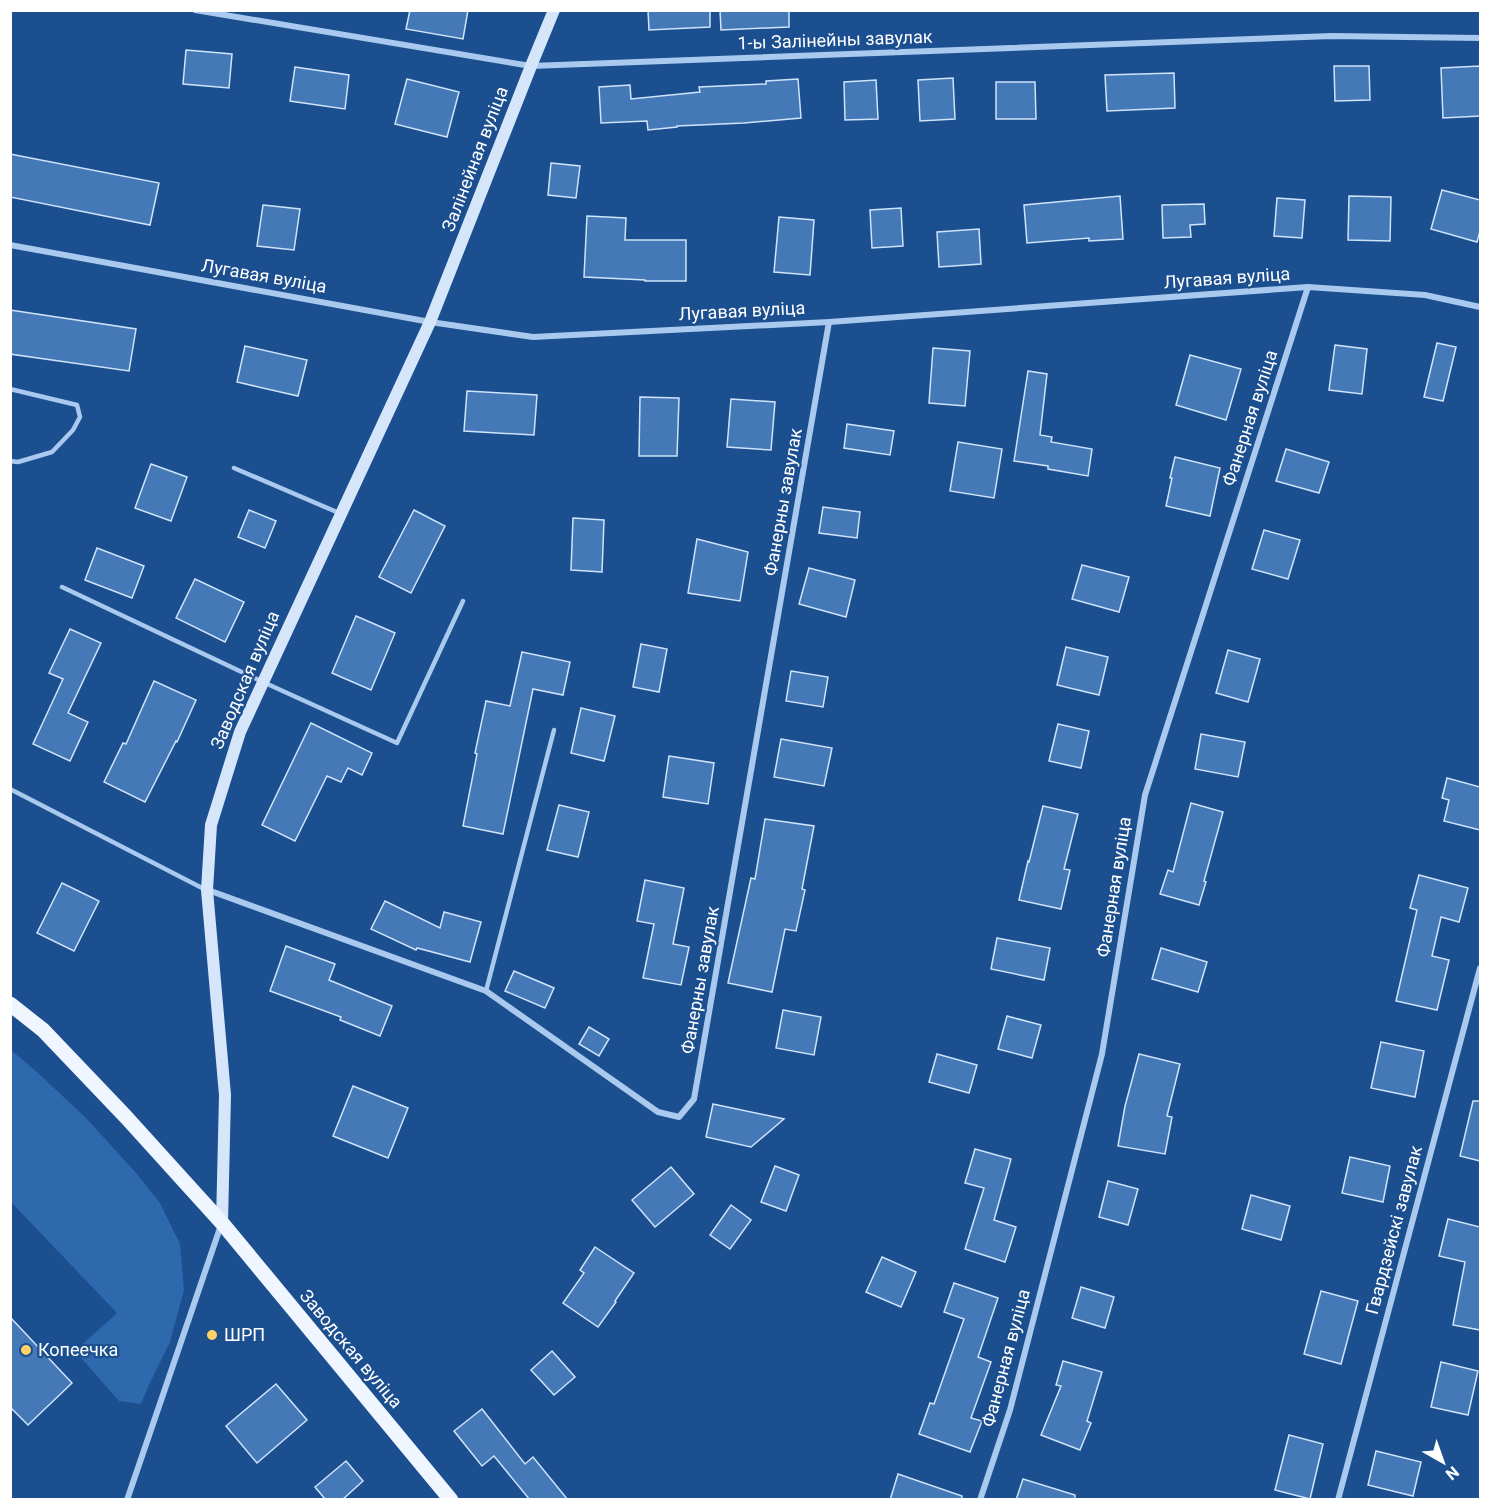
<svg xmlns="http://www.w3.org/2000/svg" width="1491" height="1510" font-family="Roboto,sans-serif">
<style>
.green{fill:#2e69ad}
.building{fill:#4478b7;stroke:#cfe3fa;stroke-width:1.5}
.lines{fill:none;stroke-linecap:round;stroke-linejoin:round}
.lane{stroke:#a9c9ee;stroke-width:4.5}
.street{stroke:#a9c9ee;stroke-width:6}
.secondary{stroke:#d6e6fa;stroke-width:12}
.primary{stroke:#f0f6ff;stroke-width:15}
.poi-dot{fill:#ffd166;stroke:#1b4f8f;stroke-width:2}
.labels{text-anchor:middle;stroke-width:4.5;stroke-linejoin:round;paint-order:stroke}
.street-label{font-size:18px;fill:#fff;stroke:#1b4f8f}
.poi-label{font-size:18px;fill:#fff;stroke:#1b4f8f;text-anchor:start}
</style>
<rect width="100%" height="100%" fill="#1b4f8f"/>
<polygon class="green" points="11,1050 37,1072 87,1119 137,1174 160,1203 180,1244 184,1290 170,1342 148,1387 141,1404 119,1401 75,1351 117,1313 11,1202"/>
<g class="building">
<polygon points="410,10 468,10 463,39 406,29"/>
<polygon points="648,10 710,10 710,27 649,30"/>
<polygon points="720,10 789,10 789,27 721,30"/>
<polygon points="186,50 232,54 229,88 183,84"/>
<polygon points="1334,66 1369,66 1370,100 1335,101"/>
<polygon points="1480,66 1480,116 1443,118 1441,68"/>
<polygon points="295,67 349,75 345,109 290,101"/>
<polygon points="1174,73 1175,108 1107,111 1105,75"/>
<polygon points="953,78 955,119 920,121 918,80"/>
<polygon points="407,79 459,92 447,137 395,124"/>
<polygon points="798,79 801,118 744,123 677,126 677,127 648,130 647,121 601,123 599,87 630,85 631,99 700,92 699,87 766,84 766,81"/>
<polygon points="876,80 878,119 845,120 844,82"/>
<polygon points="996,82 1035,82 1036,119 996,119"/>
<polygon points="10,154 159,183 150,225 10,197"/>
<polygon points="551,163 580,166 576,198 548,195"/>
<polygon points="1442,190 1480,200 1480,231 1477,242 1431,229"/>
<polygon points="1120,196 1123,239 1089,241 1089,238 1027,243 1024,205"/>
<polygon points="1349,196 1391,197 1390,241 1348,240"/>
<polygon points="1277,198 1305,200 1302,238 1274,236"/>
<polygon points="1204,204 1205,224 1190,225 1191,237 1163,238 1162,205"/>
<polygon points="263,205 300,209 294,250 257,246"/>
<polygon points="901,208 903,246 872,248 870,210"/>
<polygon points="587,216 626,218 625,240 686,240 686,281 645,281 645,280 584,277"/>
<polygon points="779,217 814,220 810,275 774,272"/>
<polygon points="979,229 981,264 939,267 937,232"/>
<polygon points="10,310 136,329 129,371 10,354"/>
<polygon points="1437,343 1456,347 1443,401 1424,397"/>
<polygon points="1335,345 1367,349 1362,394 1329,390"/>
<polygon points="245,346 307,360 298,396 237,382"/>
<polygon points="933,348 970,351 965,406 929,403"/>
<polygon points="1190,355 1241,369 1226,420 1176,405"/>
<polygon points="1028,371 1047,374 1040,435 1052,437 1051,442 1092,449 1088,476 1048,469 1048,466 1014,461"/>
<polygon points="467,391 537,395 534,435 464,431"/>
<polygon points="640,397 679,398 677,456 639,456"/>
<polygon points="731,399 775,402 771,450 727,447"/>
<polygon points="847,424 894,431 890,455 844,448"/>
<polygon points="958,442 1002,449 994,498 950,491"/>
<polygon points="1286,449 1329,462 1319,493 1276,481"/>
<polygon points="1175,457 1220,468 1210,516 1166,506 1172,478 1170,478"/>
<polygon points="151,464 187,477 171,521 135,508"/>
<polygon points="823,507 860,512 857,538 819,533"/>
<polygon points="249,510 276,521 265,548 238,537"/>
<polygon points="414,510 445,526 411,593 379,577"/>
<polygon points="573,518 604,520 602,572 571,570"/>
<polygon points="1264,530 1300,540 1288,579 1252,569"/>
<polygon points="697,539 748,552 740,601 688,593"/>
<polygon points="97,548 144,566 132,598 85,580"/>
<polygon points="1082,565 1129,577 1119,612 1072,599"/>
<polygon points="809,568 855,580 846,617 799,604"/>
<polygon points="195,579 244,602 225,642 176,618"/>
<polygon points="356,616 395,633 371,690 332,673"/>
<polygon points="70,629 101,643 68,713 88,722 70,761 33,744 63,679 49,673"/>
<polygon points="641,644 667,649 659,692 633,687"/>
<polygon points="1066,647 1108,657 1099,695 1057,685"/>
<polygon points="1228,650 1260,659 1248,702 1216,693"/>
<polygon points="522,652 570,662 563,695 533,689 503,834 463,826 477,754 475,753 486,701 510,706"/>
<polygon points="791,671 828,677 823,707 786,701"/>
<polygon points="154,681 196,700 177,742 176,741 145,802 104,782 123,743 126,744"/>
<polygon points="581,708 615,716 604,761 571,753"/>
<polygon points="311,723 372,753 362,775 348,768 341,782 327,776 295,841 262,825"/>
<polygon points="1058,724 1089,731 1081,768 1049,761"/>
<polygon points="1201,734 1245,742 1238,777 1195,769"/>
<polygon points="781,739 832,748 824,786 774,777"/>
<polygon points="669,756 714,763 708,804 663,797"/>
<polygon points="1447,778 1480,787 1480,830 1444,821 1449,800 1442,798"/>
<polygon points="1191,803 1223,812 1204,881 1206,882 1199,905 1160,894 1168,870 1173,872"/>
<polygon points="559,805 589,812 578,857 547,850"/>
<polygon points="1043,806 1078,814 1064,869 1070,870 1061,909 1019,900 1028,861 1029,862"/>
<polygon points="765,819 814,826 802,889 805,890 796,931 785,929 772,992 728,983 751,878 755,879"/>
<polygon points="1419,875 1468,888 1459,922 1441,917 1432,956 1449,960 1437,1010 1396,1001 1417,910 1410,908"/>
<polygon points="645,880 684,888 673,944 689,947 681,985 643,978 654,924 637,921"/>
<polygon points="62,883 99,901 74,951 37,933"/>
<polygon points="385,901 440,928 444,912 481,922 470,962 417,948 416,950 371,929"/>
<polygon points="997,938 1050,948 1044,980 991,969"/>
<polygon points="286,946 335,964 329,980 392,1006 380,1036 340,1020 341,1017 270,991"/>
<polygon points="1161,948 1207,962 1198,992 1152,979"/>
<polygon points="514,971 554,988 545,1008 505,991"/>
<polygon points="783,1010 821,1017 814,1055 776,1048"/>
<polygon points="1007,1016 1041,1025 1032,1058 998,1049"/>
<polygon points="589,1027 609,1039 599,1056 579,1044"/>
<polygon points="1381,1042 1424,1051 1415,1097 1371,1088"/>
<polygon points="937,1054 977,1065 969,1093 929,1082"/>
<polygon points="1139,1054 1180,1064 1167,1116 1172,1117 1165,1154 1118,1146 1125,1106"/>
<polygon points="353,1086 408,1108 388,1158 333,1136"/>
<polygon points="1473,1101 1480,1101 1480,1161 1460,1156"/>
<polygon points="713,1104 784,1119 751,1147 706,1137"/>
<polygon points="975,1149 1011,1159 994,1220 1016,1227 1005,1262 965,1249 984,1188 965,1183"/>
<polygon points="1350,1157 1390,1166 1383,1202 1342,1193"/>
<polygon points="775,1166 799,1175 786,1211 761,1202"/>
<polygon points="671,1167 694,1194 655,1227 632,1200"/>
<polygon points="1108,1181 1138,1189 1128,1225 1099,1217"/>
<polygon points="1251,1195 1290,1206 1281,1240 1242,1229"/>
<polygon points="731,1205 751,1220 730,1249 710,1235"/>
<polygon points="1448,1219 1480,1227 1480,1330 1453,1325 1465,1262 1439,1256"/>
<polygon points="595,1247 634,1273 615,1301 616,1302 598,1327 563,1303 584,1273 580,1270"/>
<polygon points="882,1257 916,1272 901,1307 866,1292"/>
<polygon points="954,1283 998,1298 978,1357 991,1362 971,1418 982,1421 970,1452 919,1434 930,1403 934,1404 964,1319 944,1312"/>
<polygon points="1081,1287 1114,1297 1105,1328 1072,1318"/>
<polygon points="1321,1291 1358,1301 1341,1364 1304,1354"/>
<polygon points="10,1317 72,1383 28,1425 10,1407"/>
<polygon points="552,1351 575,1377 554,1395 531,1370"/>
<polygon points="1063,1361 1102,1372 1087,1421 1091,1423 1080,1450 1041,1435 1061,1386 1056,1385"/>
<polygon points="1441,1362 1478,1371 1468,1415 1431,1407"/>
<polygon points="276,1384 307,1420 257,1463 226,1426"/>
<polygon points="482,1409 525,1464 533,1457 568,1500 530,1500 494,1456 482,1466 454,1431"/>
<polygon points="1289,1435 1323,1444 1310,1499 1275,1490"/>
<polygon points="1376,1451 1421,1462 1413,1496 1368,1485"/>
<polygon points="346,1461 363,1481 342,1500 326,1500 315,1487"/>
<polygon points="898,1474 962,1496 962,1500 890,1500"/>
<polygon points="1023,1479 1075,1495 1075,1500 1016,1500"/>
</g>
<g class="lines">
<g class="lane">
<polyline points="10,389 77,405 80,417 73,430 52,452 18,462 10,461"/>
<polyline points="234,468 339,513"/>
<polyline points="62,587 263,682 397,743 463,601"/>
<polyline points="10,789 204,889"/>
<polyline points="486,991 554,730"/>
</g>
<g class="street">
<polyline points="195,10 531,66 1332,36 1480,38"/>
<polyline points="10,245 430,322 533,337 829,322 1308,287 1425,295 1480,307"/>
<polyline points="208,890 486,991 658,1112 679,1117 694,1099 829,322"/>
<polyline points="127,1500 221,1225"/>
<polyline points="980,1500 1010,1410 1102,1054 1145,795 1308,287"/>
<polyline points="1338,1500 1480,968"/>
</g>
<polyline class="secondary" points="222,1223 225,1095 207,890 211,825 240,732 430,322 531,66 554,10"/>
<polyline class="primary" points="10,1004 43,1030 126,1117 222,1223 451,1500"/>
</g>
<g class="poi-dot">
<circle cx="212" cy="1335" r="6"/>
<circle cx="26" cy="1350" r="6"/>
</g>
<g class="labels">
<g class="street-label">
<text transform="translate(835 40) rotate(-2)" y="6">1-ы Залінейны завулак</text>
<text transform="translate(475 159) rotate(-69)" y="6">Залінейная вуліца</text>
<text transform="translate(264 276) rotate(10)" y="6">Лугавая вуліца</text>
<text transform="translate(1227 278) rotate(-4)" y="6">Лугавая вуліца</text>
<text transform="translate(742 311) rotate(-3)" y="6">Лугавая вуліца</text>
<text transform="translate(1250 418) rotate(-72)" y="6">Фанерная вуліца</text>
<text transform="translate(783 502) rotate(-80)" y="6">Фанерны завулак</text>
<text transform="translate(245 680) rotate(-67)" y="6">Заводская вуліца</text>
<text transform="translate(1114 887) rotate(-81)" y="6">Фанерная вуліца</text>
<text transform="translate(700 980) rotate(-80)" y="6">Фанерны завулак</text>
<text transform="translate(1394 1230) rotate(-75)" y="6">Гвардзейскі завулак</text>
<text transform="translate(351 1349) rotate(50)" y="6">Заводская вуліца</text>
<text transform="translate(1006 1358) rotate(-75)" y="6">Фанерная вуліца</text>
</g>
<g class="poi-label">
<text x="224" y="1341">ШРП</text>
<text x="38" y="1356">Копеечка</text>
</g>
</g>
<rect width="1491" height="1510" fill="none" stroke="#ffffff" stroke-width="24"/>
<g transform="translate(1443 1462) rotate(140)" stroke="#1b4f8f" stroke-width="4.5" paint-order="stroke">
<path d="M0-4.5L10 22L0 15L-10 22Z" fill="#ffffff"/>
<text y="-9" font-size="16" font-weight="bold" text-anchor="middle" fill="#ffffff">N</text>
</g>
</svg>
